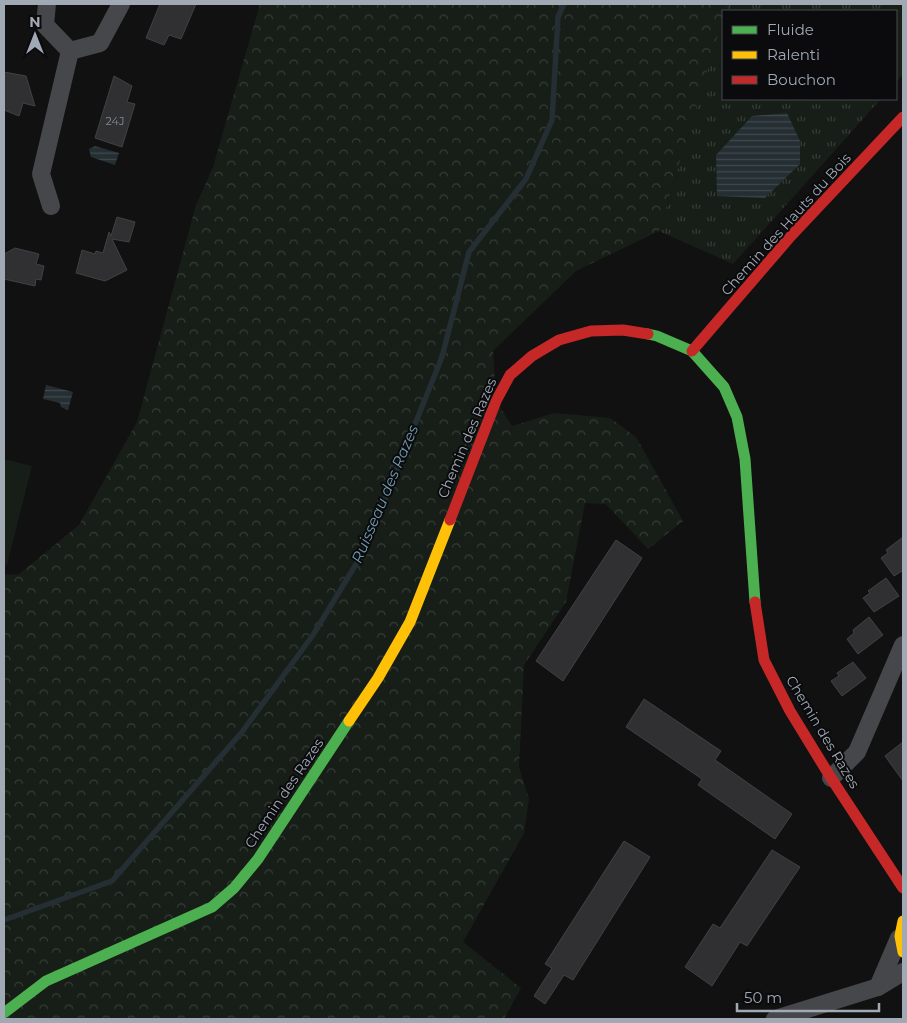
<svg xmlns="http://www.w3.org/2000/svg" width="907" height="1023" font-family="Montserrat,sans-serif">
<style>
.grass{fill:url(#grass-tufts)}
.forest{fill:url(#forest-crowns)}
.pitch{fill:#171e17}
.water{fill:url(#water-rules)}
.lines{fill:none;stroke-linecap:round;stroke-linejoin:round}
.stream{stroke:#242e33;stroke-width:5.5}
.building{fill:#303032;stroke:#3f4245}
.street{stroke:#45474a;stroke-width:18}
.fast{stroke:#4caf50;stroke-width:11}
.slow{stroke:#ffc107;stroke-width:11}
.jam{stroke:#c62828;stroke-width:11}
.labels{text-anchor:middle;stroke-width:4;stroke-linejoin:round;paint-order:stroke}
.number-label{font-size:11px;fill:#848b94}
.street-label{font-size:14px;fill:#a0a9b4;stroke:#0b0b0d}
.water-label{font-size:15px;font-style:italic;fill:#749eb2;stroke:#0b0b0d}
</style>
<defs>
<pattern id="grass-tufts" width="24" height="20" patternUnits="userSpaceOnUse" patternTransform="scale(1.25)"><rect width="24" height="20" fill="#171e17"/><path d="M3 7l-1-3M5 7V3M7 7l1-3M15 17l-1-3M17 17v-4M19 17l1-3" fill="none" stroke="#353c36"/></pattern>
<pattern id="forest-crowns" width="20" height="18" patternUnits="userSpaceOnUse" patternTransform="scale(1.25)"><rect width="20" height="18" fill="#171e17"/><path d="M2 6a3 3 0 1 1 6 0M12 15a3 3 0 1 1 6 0" fill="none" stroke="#353c36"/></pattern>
<pattern id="water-rules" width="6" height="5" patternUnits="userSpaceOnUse" patternTransform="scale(1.25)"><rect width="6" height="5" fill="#242e33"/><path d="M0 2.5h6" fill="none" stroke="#40494e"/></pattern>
</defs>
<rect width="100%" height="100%" fill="#111"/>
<g class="grass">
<polygon points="728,4 903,4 903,74 896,82 896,11 726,11"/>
<polygon points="723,19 723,99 881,99 733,264 659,231"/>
</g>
<polygon class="forest" points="260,4 728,4 726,11 723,11 723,19 659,231 576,271 493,351 496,401 512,426 554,413 610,418 636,437 683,521 648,549 606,504 585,503 566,602 524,665 519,767 529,799 524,833 463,942 521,988 504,1019 4,1019 4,574 18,575 79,525 137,422 196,205 213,167"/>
<polygon class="pitch" points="4,459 32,466 7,565 4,565"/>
<g class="water">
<polygon points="787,113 800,141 800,164 765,198 717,196 716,155 752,116"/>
<polygon points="95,146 119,153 115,165 91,157 89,149"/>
<polygon points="46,385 73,392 68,410 61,407 60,403 43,399"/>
</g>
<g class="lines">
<polyline class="stream" points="4,920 112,881 242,732 313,635 364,551 442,357 469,252 526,179 552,120 558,17 564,4"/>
</g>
<g class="building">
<polygon points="160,4 196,4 181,39 169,35 164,45 146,38"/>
<polygon points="4,72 26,76 35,106 23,103 19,116 4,110"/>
<polygon points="114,76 132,86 127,102 135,104 122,147 95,138"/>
<polygon points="117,217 135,222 129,242 112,239 127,270 105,281 76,273 82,250 95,254 96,251 103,253 109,232 111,236"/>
<polygon points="15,248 39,254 36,264 44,266 41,280 36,279 35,286 4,279 4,254"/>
<polygon points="903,537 903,573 902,571 894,576 881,558 888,553 886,550"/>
<polygon points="616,540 642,558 563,681 536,661"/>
<polygon points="886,578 899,596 874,612 863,598 870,593 868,591"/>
<polygon points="869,617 883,635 858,654 847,639 854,633 853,630"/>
<polygon points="853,662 866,678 842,696 831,681 839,676 837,673"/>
<polygon points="644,699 721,751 715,760 792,814 775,839 698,785 702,779 626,727"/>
<polygon points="903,742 903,781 885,756"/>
<polygon points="624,841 650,857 573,980 564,975 545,1004 534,996 552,968 545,964"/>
<polygon points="772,850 800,867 747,946 740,942 712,986 685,967 713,924 720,928"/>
</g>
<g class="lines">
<g class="street">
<polyline points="47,4 45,25 70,51 100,43 121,4"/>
<polyline points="51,206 41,174 70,51"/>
<polyline points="831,778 857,752 903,645"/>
<polyline points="878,987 899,938"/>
<polyline points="775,1019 878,987 903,972"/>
</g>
<g class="fast">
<polyline points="648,334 657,336 692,351 724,387 737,417 745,459 755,602"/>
<polyline points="4,1013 46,981 212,907 234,888 258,859 349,721"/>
</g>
<g class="slow">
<polyline points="349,721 378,678 410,622 450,520"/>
<polyline points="903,921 900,936 903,952"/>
</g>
<g class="jam">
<polyline points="692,351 791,236 903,117"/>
<polyline points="450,520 496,401 510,375 532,356 559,340 591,331 623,330 648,334"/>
<polyline points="755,602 764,660 790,711 831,778 903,888"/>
</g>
</g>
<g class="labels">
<g class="number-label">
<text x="115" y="125">24J</text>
</g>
<g class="street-label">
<text transform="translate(786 224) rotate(-48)" y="5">Chemin des Hauts du Bois</text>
<text transform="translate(467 438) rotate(-67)" y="5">Chemin des Razes</text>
<text transform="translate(823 732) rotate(59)" y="5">Chemin des Razes</text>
<text transform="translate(284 793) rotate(-56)" y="5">Chemin des Razes</text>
</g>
<g class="water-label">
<text transform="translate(385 494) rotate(-67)" y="5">Ruisseau des Razes</text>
</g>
</g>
<rect width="907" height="1023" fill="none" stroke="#a0a9b4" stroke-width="10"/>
<rect x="722" y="10" width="175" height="90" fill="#0b0b0d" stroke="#474a50"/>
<rect x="732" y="26" width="25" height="8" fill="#4caf50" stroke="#474a50"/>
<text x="767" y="35" font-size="15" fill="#a0a9b4">Fluide</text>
<rect x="732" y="51" width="25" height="8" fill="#ffc107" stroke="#474a50"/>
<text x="767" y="60" font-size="15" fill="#a0a9b4">Ralenti</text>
<rect x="732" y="76" width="25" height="8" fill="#c62828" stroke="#474a50"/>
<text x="767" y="85" font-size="15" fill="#a0a9b4">Bouchon</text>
<g transform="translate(35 35)" stroke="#0b0b0d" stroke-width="4" paint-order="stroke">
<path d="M0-4L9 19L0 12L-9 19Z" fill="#a0a9b4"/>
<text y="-8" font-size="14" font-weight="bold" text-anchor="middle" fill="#a0a9b4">N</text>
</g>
<path d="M737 1003v8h142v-8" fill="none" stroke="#a0a9b4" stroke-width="2.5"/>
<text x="744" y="1003" font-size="15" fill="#a0a9b4" stroke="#0b0b0d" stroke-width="4" paint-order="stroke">50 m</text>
</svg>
